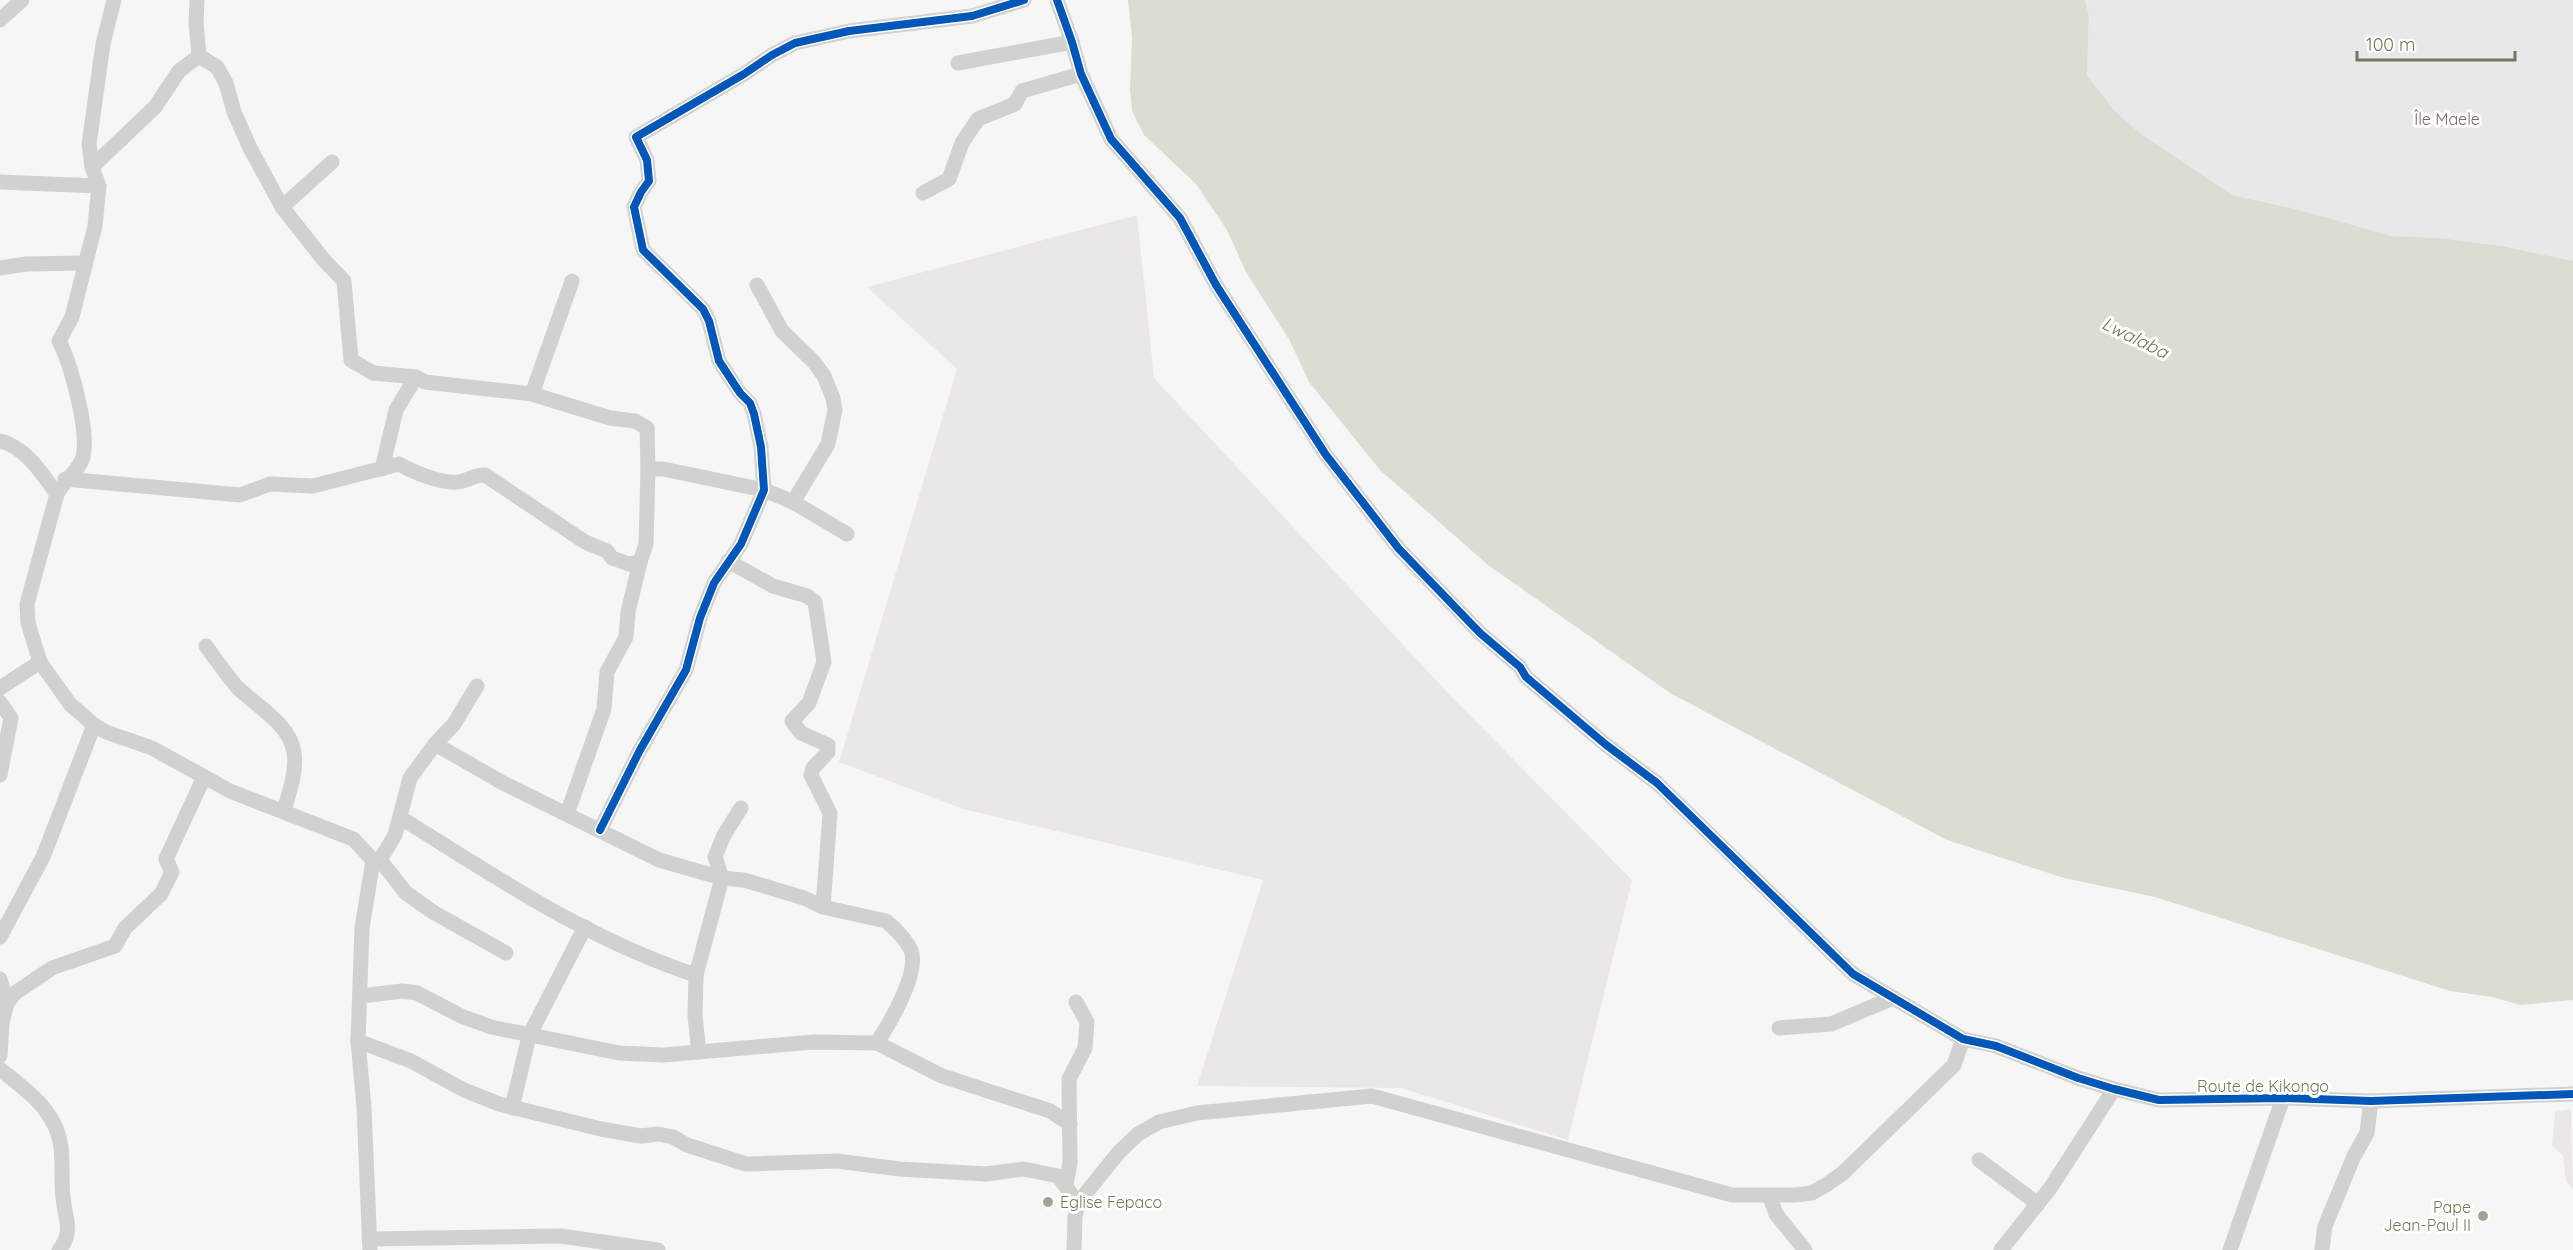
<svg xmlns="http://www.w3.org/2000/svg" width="2573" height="1250" font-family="Quicksand,sans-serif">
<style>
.green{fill:#ebe6ea}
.water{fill:#dddcd3}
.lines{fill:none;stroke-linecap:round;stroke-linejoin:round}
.minor{stroke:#d1d1cf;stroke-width:15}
.cycleway-casing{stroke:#fff;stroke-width:11}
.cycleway{stroke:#0057b8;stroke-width:8}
.poi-dot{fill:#a2a390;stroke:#fff;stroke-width:2}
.labels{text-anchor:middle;stroke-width:6;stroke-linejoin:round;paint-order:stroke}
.park-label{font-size:16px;fill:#7f6473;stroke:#fff}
.street-label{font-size:16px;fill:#747758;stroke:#fff}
.poi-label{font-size:16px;fill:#747758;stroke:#fff;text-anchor:start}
.water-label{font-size:18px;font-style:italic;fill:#767356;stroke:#fff}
</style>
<rect width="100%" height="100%" fill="#f7f6f7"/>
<g class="green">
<polygon points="2085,0 2573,0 2573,261 2502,246 2440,238 2392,236 2292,208 2232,195 2141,134 2114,110 2087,75 2089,16"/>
<polygon points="1137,215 1154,378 1449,694 1632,880 1568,1140 1401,1088 1197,1086 1263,880 963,809 839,762 957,369 867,287"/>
<polygon points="2571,1109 2573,1190 2566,1181 2563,1156 2552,1145 2555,1112"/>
</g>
<polygon class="water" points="1128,0 2085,0 2089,16 2087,75 2114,110 2141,134 2232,195 2292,208 2392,236 2440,238 2502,246 2573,261 2573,1000 2520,1005 2492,997 2450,991 2155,897 2064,878 1947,840 1670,693 1488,565 1380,470 1309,382 1290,341 1246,272 1227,230 1196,184 1144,135 1132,111 1130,89 1132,38"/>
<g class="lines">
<g class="minor">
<path d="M114,0l-11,44 -14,100 3,23 7,19 -4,40 -23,91 -13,24c12,23 32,95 23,119 -5,12 -18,21 -25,34l-30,110 1,19 12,39 30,42 24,21 12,7 46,16 78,43 123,48 20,21"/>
<polyline points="197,0 196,23 199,56 217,67 226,83 234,112 250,148 282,207 323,259 344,281 351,360 373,373 416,377 425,382 532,394 610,418 635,421 647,428 648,469 663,469 764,490 793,502 847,534"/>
<polyline points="1057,0 1072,42 1081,74 1111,139 1180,218 1216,285 1326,455 1399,549 1480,633 1520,667 1526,677 1605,744 1657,783 1853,974 1963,1039 1996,1046 2078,1078 2114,1089 2159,1100 2283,1098 2371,1101 2573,1094"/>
<polyline points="0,20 22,0"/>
<polyline points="958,63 1072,42"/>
<polyline points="92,167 155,107 179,71 199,56"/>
<polyline points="0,182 99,186"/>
<polyline points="923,193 949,179 962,143 978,119 1015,104 1022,91 1081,74"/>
<polyline points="282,207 332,162"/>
<polyline points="0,268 26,264 84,263"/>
<polyline points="757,285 782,331 814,362 824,376 833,398 835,410 828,444 793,502"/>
<polyline points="532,394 572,281"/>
<path d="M0,441c25,5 43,34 57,53"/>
<polyline points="382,469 396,410 416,377"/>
<path d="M65,479l175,16 30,-11 43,2 86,-22c14,8 43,20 59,18 10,-1 14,-7 27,-7l100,67 22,9 5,7 17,6 11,-2"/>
<polyline points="728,561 773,586 807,596 815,602 824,662 809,703 792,721 801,733 828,745 828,752 813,768 811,775 830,813 823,907"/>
<path d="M206,646c10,14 20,28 31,41 19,19 52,36 57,65 3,19 -5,41 -10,59"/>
<polyline points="0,688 40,662"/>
<polyline points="0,702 11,718 0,775"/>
<path d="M435,744l68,39 156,77 63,18 22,2 60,18 19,9 63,14c9,7 20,19 25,29 9,23 -22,74 -34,93"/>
<polyline points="567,814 604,709 607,672 626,637 628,612 640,562 646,544 648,469"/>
<path d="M401,818c93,58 189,123 295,157"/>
<polyline points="600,830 640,750 686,670 700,618 714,583 741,544 764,490 761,447 754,414 750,403 740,393 719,361 709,321 703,309 643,250 634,207 641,192 649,181 647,160 636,137 744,74 772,55 795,43 849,31 972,16 1024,0"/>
<polyline points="373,860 380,860 395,835 410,778 435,744 454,724 477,686"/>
<polyline points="380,860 406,893 433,912 506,953"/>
<polyline points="0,937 43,857 94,725"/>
<polyline points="0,979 7,1003"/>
<polyline points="361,996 402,991 417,993 461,1016 491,1027 619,1053 664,1055 814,1042 877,1043 942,1076 1050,1111 1070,1124"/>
<polyline points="1779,1028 1831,1024 1893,998"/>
<polyline points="358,1041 411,1061 464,1090 499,1104 601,1129 641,1136 658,1134 673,1137 687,1145 746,1164 837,1161 900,1169 986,1174 1024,1169 1058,1176 1078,1203"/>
<polyline points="699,1052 695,1016 696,975 722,878 715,857 724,835 741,808"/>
<polyline points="0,1056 2,1023 7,1003 15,993 52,968 115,946 125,928 161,894 172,872 166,859 204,777"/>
<path d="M0,1069c27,22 56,41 61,78 2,17 0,34 2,51 2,20 11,34 -4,52"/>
<polyline points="512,1108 529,1036 585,927"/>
<polyline points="1979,1160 2038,1204"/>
<polyline points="1066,1185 1070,1163 1069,1079 1085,1048 1087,1022 1076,1002"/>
<polyline points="1770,1197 1776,1214 1805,1250"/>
<polyline points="369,1239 561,1236 658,1250"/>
<polyline points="370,1250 364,1108 358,1041 362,928 373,860"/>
<polyline points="1074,1250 1075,1217 1078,1203 1119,1152 1138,1134 1159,1122 1197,1113 1372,1096 1732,1195 1794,1195 1812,1193 1826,1185 1843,1173 1954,1065 1963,1039"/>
<polyline points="2001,1250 2051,1187 2114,1089"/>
<polyline points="2230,1250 2283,1098"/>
<polyline points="2322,1250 2325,1226 2354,1156 2367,1133 2371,1101"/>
</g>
<g class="cycleway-casing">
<g id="cycleway">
<polyline points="1057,0 1072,42 1081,74 1111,139 1180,218 1216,285 1326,455 1399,549 1480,633 1520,667 1526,677 1605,744 1657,783 1853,974 1963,1039 1996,1046 2078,1078 2114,1089 2159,1100 2283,1098 2371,1101 2573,1094"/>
<polyline points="600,830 640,750 686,670 700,618 714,583 741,544 764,490 761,447 754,414 750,403 740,393 719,361 709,321 703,309 643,250 634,207 641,192 649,181 647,160 636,137 744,74 772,55 795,43 849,31 972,16 1024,0"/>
</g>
</g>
<use href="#cycleway" class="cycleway"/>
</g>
<g class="poi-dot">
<circle cx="1048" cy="1202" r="6"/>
<circle cx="2483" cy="1216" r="6"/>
</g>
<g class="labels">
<g class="park-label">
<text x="2447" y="125">Île Maele</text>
</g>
<g class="street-label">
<text x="2263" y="1092">Route de Kikongo</text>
</g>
<g class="poi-label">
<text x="1060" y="1208">Eglise Fepaco</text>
<text x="2471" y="1213" text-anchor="end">Pape<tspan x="2471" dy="18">Jean-Paul II</tspan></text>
</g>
<g class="water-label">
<text transform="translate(2135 338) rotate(26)" y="6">Lwalaba</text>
</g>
</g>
<path d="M2357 51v9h158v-9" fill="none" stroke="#747758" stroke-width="3"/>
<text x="2366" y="51" font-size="18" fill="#747758" stroke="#ffffff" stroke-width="4.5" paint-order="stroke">100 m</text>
</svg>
